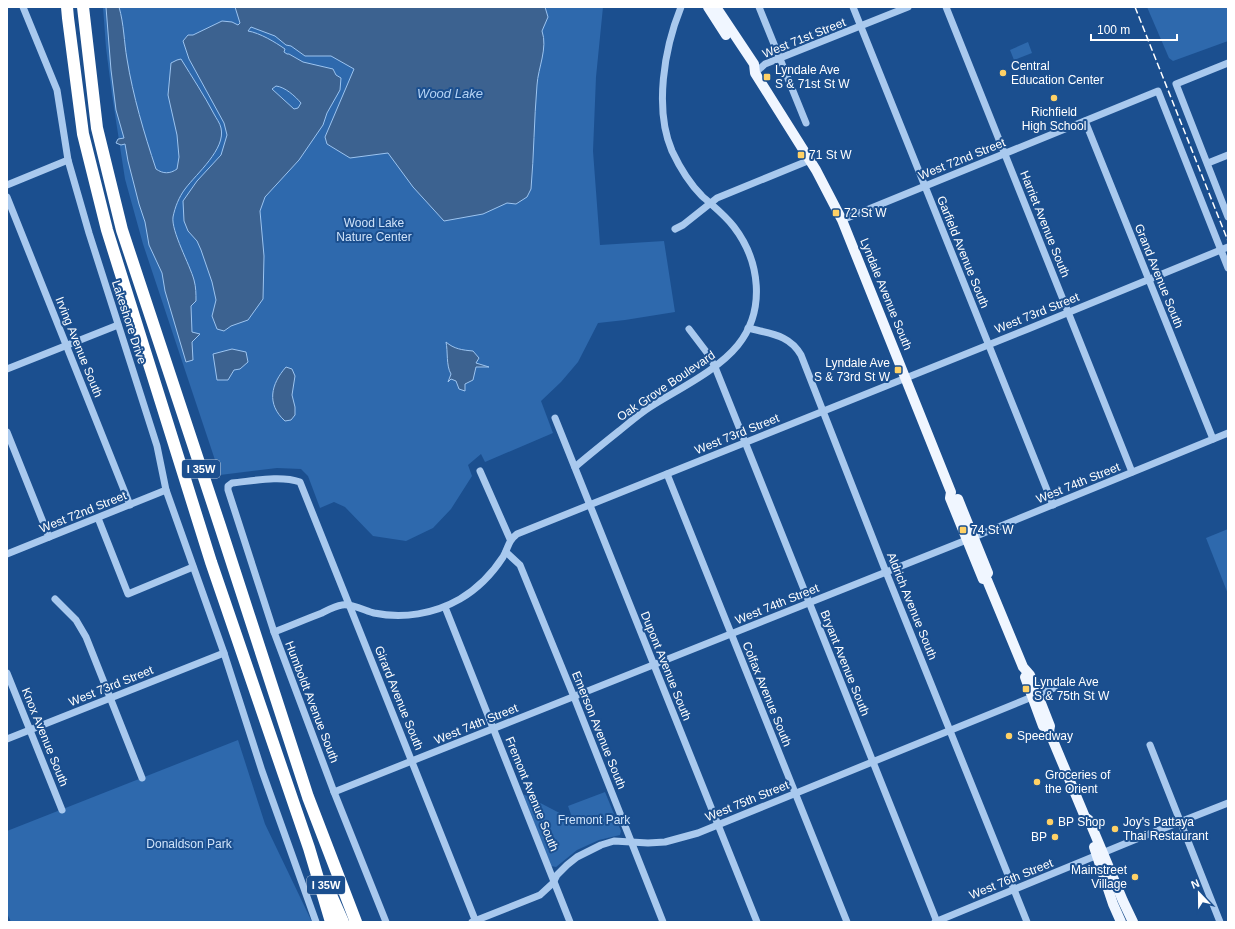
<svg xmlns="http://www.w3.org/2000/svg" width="1235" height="929" font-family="Arial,sans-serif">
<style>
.green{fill:#2e69ad}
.water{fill:#3c6290;stroke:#9cc4f0;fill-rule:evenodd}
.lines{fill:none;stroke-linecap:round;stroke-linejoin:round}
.minor{stroke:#a9c9ee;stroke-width:7}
.major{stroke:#f0f6ff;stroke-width:10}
.highway{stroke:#fff;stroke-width:12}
.rail{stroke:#fff;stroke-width:1.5;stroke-dasharray:7 3;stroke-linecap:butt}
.poi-dot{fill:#ffd166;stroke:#1b4f8f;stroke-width:1.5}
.labels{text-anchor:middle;stroke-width:4;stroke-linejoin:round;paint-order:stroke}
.shield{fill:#1b4f8f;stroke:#bbcadd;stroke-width:1}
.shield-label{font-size:11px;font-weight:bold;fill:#fff}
.street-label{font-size:12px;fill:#fff;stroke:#1b4f8f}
.poi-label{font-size:12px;fill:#fff;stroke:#1b4f8f;text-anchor:start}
.park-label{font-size:12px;fill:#cfe3fa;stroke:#1b4f8f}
.water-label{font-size:13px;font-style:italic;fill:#b5d3f5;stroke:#1b4f8f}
</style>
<rect width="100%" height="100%" fill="#1b4f8f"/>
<g class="green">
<polygon points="103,7 603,7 596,77 593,151 600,245 664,241 675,312 625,320 598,323 578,362 561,382 541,401 553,433 485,462 481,454 468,465 472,476 451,509 433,528 406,541 373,536 345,507 334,502 320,508 308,476 301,469 277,468 220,475 143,244 125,179 112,95 106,48"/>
<polygon points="1147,7 1228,7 1228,41 1173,61 1169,58"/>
<polygon points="1028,42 1032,53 1014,60 1010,50"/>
<polygon points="1228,529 1228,594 1206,538"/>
<polygon points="238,740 265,824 312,922 11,922 7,913 7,831"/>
<polygon points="605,792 621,831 620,835 599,840 577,850 556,867 551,866 523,794 573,820 568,806"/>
</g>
<g class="water">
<path d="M106,7h13c5,17 5,35 8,52 6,37 17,74 29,110 7,5 14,5 21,0l2,-12 -2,-22 -9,-40 3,-32 6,-3 4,-1c11,18 23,36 33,55 2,4 6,9 7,14 5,21 -24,45 -36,61 -6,8 -10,18 -12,28 -2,14 17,48 21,63 2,7 2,14 2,21l-5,5 1,26 8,2 -8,8 1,18 -7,2 -21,-71 -3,-18 -13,-28 -4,-23 -6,-18 -11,-43 -3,-17 -4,1 -5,-2 2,-4 6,-1 -8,-28 -5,-40z"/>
<path d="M235,7h310l3,10 -6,14c6,17 -4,37 -5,54 -3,35 -3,70 -6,104l-4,8 -11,7 -9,-1 -24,11 -39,7 -31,-34 -25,-34 -38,5 -23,-14 -2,-7 29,-68 -23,-13h-26l-14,-10 -5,-1 -11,-9 -24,-9 -3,4c12,2 27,11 37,18l-1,3 3,2h2l14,8 30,7 3,6 5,3 -1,12 -13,23 -4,12 -24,35 -34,37 -5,14 4,45 -1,43 -15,21 -17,6 -7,5 -7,-2 -5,-13 4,-16 -4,-18 -11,-32 -4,-9 -9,-10 -4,-10 -1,-20 14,-20 24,-26 6,-20 -3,-12 -35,-64 -6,-18 5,-6h5l29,-14 10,1 6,3 2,-2zM276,86c9,1 19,10 25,17l-3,5 -4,1 -22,-20z"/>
<path d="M446,342c8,7 16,8 27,9l6,7 -3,5 13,4h-13l-3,13 -8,4v7l-6,-2 -3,-8 -5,-2 -3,3 3,-8c-5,-8 -3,-23 -5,-32z"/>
<polygon points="232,349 246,352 248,362 240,369 234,370 228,380 217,380 213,354"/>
<path d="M286,367l6,2 3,7 -3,19 3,12v8l-4,5 -6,1c-19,-17 -14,-37 1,-54z"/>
</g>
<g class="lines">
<g class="minor">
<polyline points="23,7 57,90 68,160 89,233 157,446 166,490 224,653 262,771 316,922"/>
<polyline points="759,7 806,123"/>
<polyline points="853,7 1053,505"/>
<polyline points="946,7 1132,472"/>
<polyline points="1228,63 1176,84 1228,217"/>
<polyline points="755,73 765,64 908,7"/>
<polyline points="1085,121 1213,439"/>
<polyline points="1208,163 1228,155"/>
<polyline points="7,185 68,160"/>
<polyline points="7,197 130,505"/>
<polyline points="842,220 1158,91 1228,268"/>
<polyline points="675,229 683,225 717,198 810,160"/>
<path d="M748,328c22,6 41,6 53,27l85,217 141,350"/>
<polyline points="689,329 708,354 715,367 937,922"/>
<polyline points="7,369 118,325"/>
<polyline points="555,418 757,922"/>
<polyline points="7,432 49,537"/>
<path d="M575,467c14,-12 29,-24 44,-36 10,-8 20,-17 31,-24 28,-18 67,-36 88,-62 28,-35 22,-84 -4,-118 -9,-12 -21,-21 -32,-31 -13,-13 -22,-28 -30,-45 -18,-42 -8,-102 9,-144"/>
<polyline points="480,471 510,539"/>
<polyline points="667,474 847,922"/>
<polyline points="98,518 128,594 193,567"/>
<polyline points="506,552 520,565 574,697 663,922"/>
<polyline points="7,554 166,490"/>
<polyline points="55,599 76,620 86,637 142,778"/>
<polyline points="445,607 570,922"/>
<path d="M274,632c16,-6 32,-13 48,-19 6,-3 13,-7 20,-8 8,-2 24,6 32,8 29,6 60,1 86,-14 17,-10 32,-25 43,-42 6,-10 4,-15 14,-23l511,-205 200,-82"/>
<polyline points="7,673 62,810"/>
<polyline points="7,739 224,653"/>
<polyline points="1150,745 1220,922"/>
<polyline points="334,792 974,537 1228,433"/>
<path d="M386,922l-52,-130 -60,-160 -46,-142v-4l4,-3c21,-2 48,-8 68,-1l176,440"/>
<polyline points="472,922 540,895 553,883 557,875 567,865 577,857 601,845 614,841 648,843 665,842 698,833 1054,688"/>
<polyline points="935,922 1134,840 1228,803"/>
</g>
<g class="major">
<polyline points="708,7 726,35"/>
<polyline points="716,7 754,64 755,73 816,170 842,220 951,492 950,498 983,579 987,580 1023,667 1030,675 1050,726 1049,731 1085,817 1089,820 1123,901 1133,922"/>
<polyline points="958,499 988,573"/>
<polyline points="1025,677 1043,726"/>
<polyline points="1094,847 1113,904 1121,922"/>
</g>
<g class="highway">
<polyline points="67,7 68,18 83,134 107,230 211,562 309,848 331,922"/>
<polyline points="83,7 97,128 122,230 220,526 308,797 356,922"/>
<polyline points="327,886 343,922"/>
</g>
<polyline class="rail" points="1135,7 1228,241"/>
</g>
<g class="poi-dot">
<circle cx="1003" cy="73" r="4"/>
<rect x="763" y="73" width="8" height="8" rx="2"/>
<circle cx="1054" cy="98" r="4"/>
<rect x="797" y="151" width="8" height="8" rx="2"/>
<rect x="832" y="209" width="8" height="8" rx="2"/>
<rect x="894" y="366" width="8" height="8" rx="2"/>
<rect x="959" y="526" width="8" height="8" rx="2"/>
<rect x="1022" y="685" width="8" height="8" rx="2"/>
<circle cx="1009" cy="736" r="4"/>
<circle cx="1037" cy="782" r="4"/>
<circle cx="1050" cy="822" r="4"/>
<circle cx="1115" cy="829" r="4"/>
<circle cx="1055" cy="837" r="4"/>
<circle cx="1135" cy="877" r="4"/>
</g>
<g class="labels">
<g class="shield">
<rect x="182" y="460" width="38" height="18" rx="3"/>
<rect x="307" y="876" width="38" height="18" rx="3"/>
</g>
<g class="shield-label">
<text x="201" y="473">I 35W</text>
<text x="326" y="889">I 35W</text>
</g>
<g class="street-label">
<text transform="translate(804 38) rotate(-22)" y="4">West 71st Street</text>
<text transform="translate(962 159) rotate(-22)" y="4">West 72nd Street</text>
<text transform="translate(1045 224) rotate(68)" y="4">Harriet Avenue South</text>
<text transform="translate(963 252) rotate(68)" y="4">Garfield Avenue South</text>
<text transform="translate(1159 276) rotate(68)" y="4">Grand Avenue South</text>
<text transform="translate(886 294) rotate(68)" y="4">Lyndale Avenue South</text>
<text transform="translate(1037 313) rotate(-22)" y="4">West 73rd Street</text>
<text transform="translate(129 322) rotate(72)" y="4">Lakeshore Drive</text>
<text transform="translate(79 347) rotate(68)" y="4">Irving Avenue South</text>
<text transform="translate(666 386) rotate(-34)" y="4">Oak Grove Boulevard</text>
<text transform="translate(737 434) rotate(-22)" y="4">West 73rd Street</text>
<text transform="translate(1078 483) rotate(-22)" y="4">West 74th Street</text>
<text transform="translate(83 512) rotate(-22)" y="4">West 72nd Street</text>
<text transform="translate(777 604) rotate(-22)" y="4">West 74th Street</text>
<text transform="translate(912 606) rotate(68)" y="4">Aldrich Avenue South</text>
<text transform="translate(845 663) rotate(68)" y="4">Bryant Avenue South</text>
<text transform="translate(666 666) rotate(68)" y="4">Dupont Avenue South</text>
<text transform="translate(111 686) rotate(-22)" y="4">West 73rd Street</text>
<text transform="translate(767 694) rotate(68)" y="4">Colfax Avenue South</text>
<text transform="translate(399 698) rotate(68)" y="4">Girard Avenue South</text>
<text transform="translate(312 702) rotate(69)" y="4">Humboldt Avenue South</text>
<text transform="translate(476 724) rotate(-22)" y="4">West 74th Street</text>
<text transform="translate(599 730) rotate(68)" y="4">Emerson Avenue South</text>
<text transform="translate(45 737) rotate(68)" y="4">Knox Avenue South</text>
<text transform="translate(532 794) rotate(68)" y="4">Fremont Avenue South</text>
<text transform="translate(747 801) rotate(-22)" y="4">West 75th Street</text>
<text transform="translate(1011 879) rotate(-22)" y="4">West 76th Street</text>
</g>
<g class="poi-label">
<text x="1011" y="70">Central<tspan x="1011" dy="14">Education Center</tspan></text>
<text x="775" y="74">Lyndale Ave<tspan x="775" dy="14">S &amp; 71st St W</tspan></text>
<text x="1054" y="116" text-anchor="middle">Richfield<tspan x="1054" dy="14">High School</tspan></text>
<text x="809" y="159">71 St W</text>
<text x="844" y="217">72 St W</text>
<text x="890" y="367" text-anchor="end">Lyndale Ave<tspan x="890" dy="14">S &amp; 73rd St W</tspan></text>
<text x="971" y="534">74 St W</text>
<text x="1034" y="686">Lyndale Ave<tspan x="1034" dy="14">S &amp; 75th St W</tspan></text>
<text x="1017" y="740">Speedway</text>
<text x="1045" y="779">Groceries of<tspan x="1045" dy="14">the Orient</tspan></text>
<text x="1058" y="826">BP Shop</text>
<text x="1123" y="826">Joy's Pattaya<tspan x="1123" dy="14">Thai Restaurant</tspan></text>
<text x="1047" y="841" text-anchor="end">BP</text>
<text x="1127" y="874" text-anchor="end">Mainstreet<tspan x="1127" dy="14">Village</tspan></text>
</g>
<g class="park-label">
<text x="374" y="227">Wood Lake<tspan x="374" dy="14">Nature Center</tspan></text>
<text x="594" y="824">Fremont Park</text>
<text x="189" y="848">Donaldson Park</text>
</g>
<g class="water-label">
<text x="450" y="98">Wood Lake</text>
</g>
</g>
<rect width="1235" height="929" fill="none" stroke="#ffffff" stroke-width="16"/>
<g transform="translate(1199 893) rotate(338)" stroke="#1b4f8f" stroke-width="3" paint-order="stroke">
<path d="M0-3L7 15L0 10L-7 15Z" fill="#ffffff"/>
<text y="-6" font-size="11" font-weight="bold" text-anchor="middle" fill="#ffffff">N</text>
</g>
<path d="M1091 34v6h86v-6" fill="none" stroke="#ffffff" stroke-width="2"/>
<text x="1097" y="34" font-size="12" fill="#ffffff" stroke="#1b4f8f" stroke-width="3" paint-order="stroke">100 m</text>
</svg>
